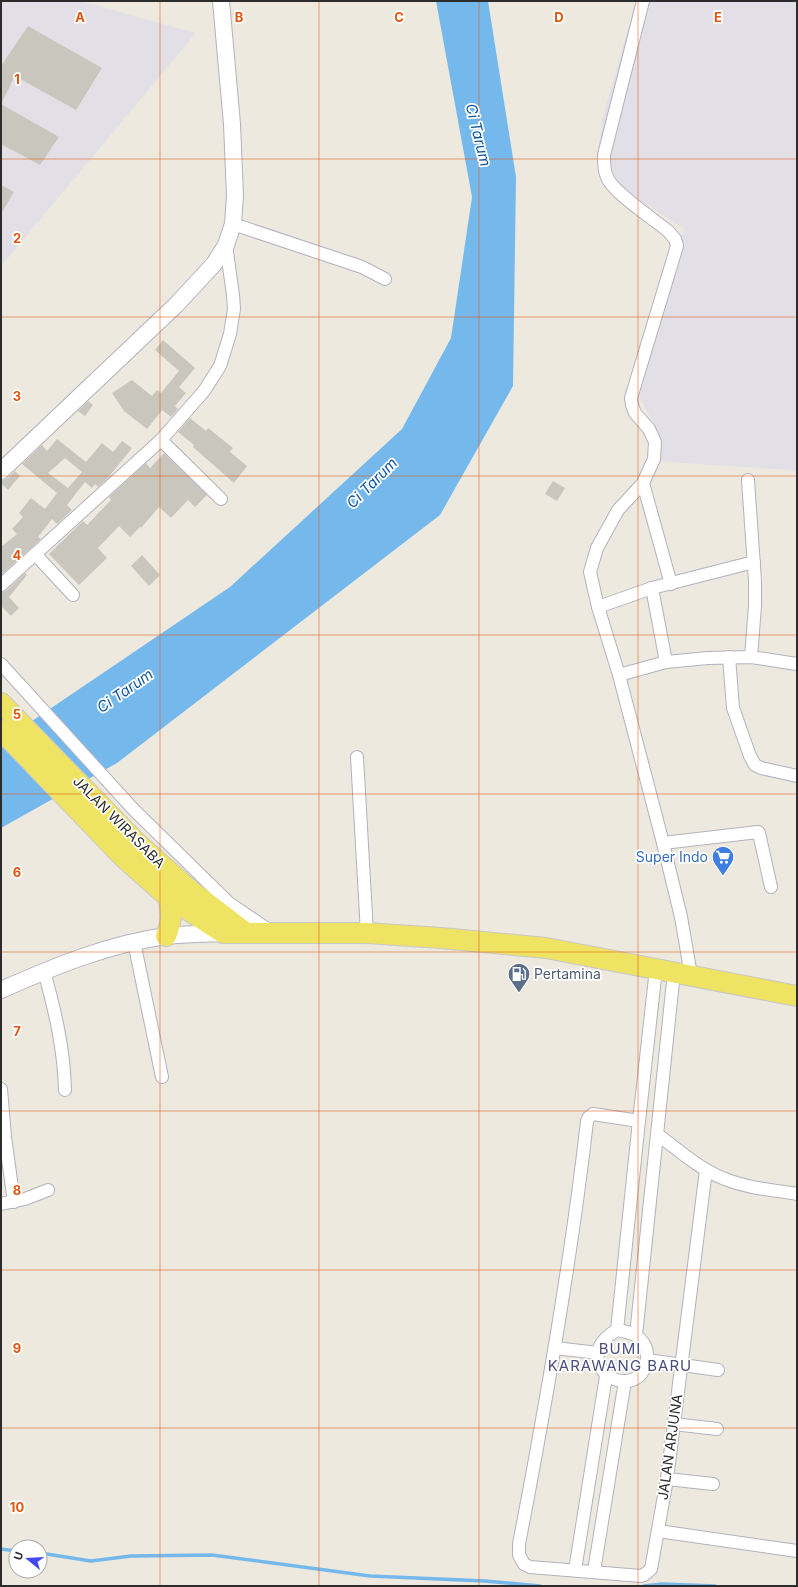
<svg xmlns="http://www.w3.org/2000/svg" width="798" height="1587" font-family="Inter,sans-serif">
<style>
.industrial{fill:#e2dfe6}
.water{fill:#75b9ec}
.lines{fill:none;stroke-linecap:round;stroke-linejoin:round}
.stream{stroke:#75b9ec;stroke-width:3.5}
.building{fill:#c9c7bd;fill-rule:evenodd}
.minor-casing{stroke:#b2b2bf;stroke-width:14}
.tertiary-casing{stroke:#b2b2bf;stroke-width:18}
.primary-casing{stroke:#c8c8c8;stroke-width:22}
.minor{stroke:#fff;stroke-width:12}
.tertiary{stroke:#fff;stroke-width:16}
.primary{stroke:#eee363;stroke-width:20}
.grid{fill:none;stroke:#df570e;stroke-width:1;stroke-opacity:0.55}
.labels{text-anchor:middle;stroke-width:3.5;stroke-linejoin:round;paint-order:stroke}
.street-label{font-size:14px;fill:#2c2c2c;stroke:#fff}
.shop-label{font-size:14px;fill:#366cbe;stroke:#fff;text-anchor:end}
.service-label{font-size:14px;fill:#4e5e75;stroke:#fff;text-anchor:start}
.water-label{font-size:15px;font-style:italic;fill:#11569b;stroke:#fff}
.neighbourhood-label{font-size:15px;letter-spacing:1px;fill:#4d4e7c;stroke:#fff}
.grid-label{font-size:13px;text-anchor:middle;font-weight:bold;fill:#df570e;stroke:#fff;stroke-width:3.5;stroke-linejoin:round;paint-order:stroke}
</style>
<rect width="100%" height="100%" fill="#ede9df"/>
<g class="industrial">
<polygon points="1,1 80,1 196,33 1,266"/>
<polygon points="636,1 797,1 797,472 789,470 652,461 658,432 637,393 684,229 610,181 597,161 602,120"/>
</g>
<polygon class="water" points="436,1 488,1 516,177 513,386 440,515 117,763 1,828 1,742 230,587 402,429 451,338 472,197"/>
<g class="lines">
<g class="stream">
<polyline points="1,1549 16,1551"/>
<polyline points="40,1553 91,1561 131,1556 212,1555 370,1576 485,1581 540,1586"/>
<polyline points="644,1586 662,1584 715,1586"/>
</g>
</g>
<g class="building">
<polygon points="28,26 102,68 76,110 15,76 1,104 1,66"/>
<polygon points="1,104 59,137 40,165 1,144"/>
<polygon points="1,185 14,192 1,214"/>
<polygon points="163,340 195,368 179,387 186,393 175,406 178,409 171,417 162,410 147,429 124,411 112,393 132,380 152,396 157,390 161,393 179,371 155,350"/>
<polygon points="88,401 93,405 85,416 78,411"/>
<polygon points="190,418 206,431 208,428 233,448 230,452 247,466 234,483 193,447 194,445 178,432"/>
<path d="M57,439l29,23 16,-19 11,9 9,-11 10,7 -25,31 -9,8 -3,-3 -3,4 -7,-6 -18,23 5,5 -15,14 -5,-5 -14,18 3,2 -40,36v-28l16,-13 -5,-5 11,-12 -4,-4 12,-15 14,11 12,-16 -35,-29 20,-19 5,6zM65,458l17,14 -14,16 -20,-15z"/>
<polygon points="164,453 207,495 195,507 188,500 171,518 159,507 141,528 140,527 130,537 119,526 98,548 107,558 79,585 49,554 83,521 87,525 111,500 109,497 146,463 150,468"/>
<polygon points="15,471 20,476 8,490 1,483 1,481 8,478"/>
<polygon points="553,481 565,488 557,501 545,494"/>
<polygon points="142,555 160,575 149,586 131,566"/>
<polygon points="25,573 27,575 9,597 19,608 11,616 2,607 1,608 1,592 6,591"/>
</g>
<g class="lines">
<g class="minor-casing">
<g id="minor">
<path d="M643,1l-39,154c0,9 0,18 5,26 11,16 43,37 59,50l7,8 2,7 -46,152 1,7 3,8 14,16 6,13 -1,17 -11,24 -25,27 -21,38 -7,24 8,35 21,68 44,168 18,74 10,58"/>
<polyline points="233,224 362,267 385,279"/>
<polyline points="161,440 221,499"/>
<polyline points="748,480 755,581 755,606 751,657"/>
<polyline points="643,483 671,584"/>
<polyline points="35,554 73,595"/>
<polyline points="1,585 161,440 204,391 220,366 230,334 234,309 233,295 226,245"/>
<polyline points="652,588 666,662"/>
<polyline points="598,607 652,588 754,562"/>
<polyline points="729,657 733,708 750,756 755,765 761,768 797,776"/>
<polyline points="1,664 134,810 229,903 270,931"/>
<polyline points="619,675 666,662 708,658 751,657 797,664"/>
<polyline points="357,757 367,933"/>
<polyline points="663,843 758,832 759,833 771,887"/>
<polyline points="134,942 162,1077"/>
<path d="M44,971c11,40 20,78 21,119"/>
<polyline points="1,1089 5,1137 14,1202"/>
<path d="M639,1121l-46,-7 -4,3 -2,4c-16,142 -41,283 -68,423v11l5,9 6,3 111,9 3,-1 7,-6 16,-90 39,-309"/>
<path d="M658,1135c21,15 42,35 67,44 22,9 48,11 72,15"/>
<polyline points="1,1204 25,1199 48,1190"/>
<polyline points="617,1330 639,1121 656,969"/>
<path d="M617,1330c12,2 22,4 28,16 3,6 2,15 0,21 -16,37 -79,-7 -28,-37z"/>
<polyline points="636,1335 674,972"/>
<polyline points="555,1348 598,1353"/>
<polyline points="647,1360 718,1370"/>
<polyline points="674,1424 717,1429"/>
<polyline points="667,1479 713,1484"/>
<polyline points="658,1531 797,1551"/>
<polyline points="575,1570 606,1376"/>
<polyline points="594,1571 625,1381"/>
</g>
</g>
<g class="tertiary-casing">
<g id="tertiary">
<polyline points="1,471 176,305 214,264 226,245 233,224 235,196 232,124 221,1"/>
<path d="M1,990c52,-23 107,-46 165,-54 19,-2 38,-2 57,-3"/>
</g>
</g>
<g class="primary-casing">
<g id="primary">
<polyline points="1,703 136,842 190,890 246,933"/>
<polyline points="1,730 122,856 168,897 223,933 367,933 441,938 546,948 797,996"/>
<path d="M166,936c6,-15 6,-23 2,-39"/>
</g>
</g>
<use href="#minor" class="minor"/>
<use href="#tertiary" class="tertiary"/>
<use href="#primary" class="primary"/>
</g>
<path class="grid" d="M160,1v1585M319,1v1585M479,1v1585M638,1v1585M1,159h796M1,317h796M1,476h796M1,635h796M1,794h796M1,952h796M1,1111h796M1,1270h796M1,1428h796"/>
<defs>
<g id="supermarket-pin" transform="scale(1.15)"><path d="M0 17L-7.5 6A9.5 9.5 0 1 1 7.5 6Z" fill="#3f7fe0" stroke="#fff"/><path d="M-6-5.5h2.5l.6 2H6L4.5 2H-2.5L-4.4-4H-6ZM-1.5 3.2a1.3 1.3 0 1 0 .1 0ZM3 3.2a1.3 1.3 0 1 0 .1 0Z" fill="#fff"/></g>
<g id="fuel-pin" transform="scale(1.15)"><path d="M0 17L-7.5 6A9.5 9.5 0 1 1 7.5 6Z" fill="#5c6f8a" stroke="#fff"/><path d="M-5.5-6h7V0h2V4h1.3V-2.5L3-4.5l.8-.8L6-3V5H2.5V1h-1V6h-7ZM-4.2-4.7v3.2H.2V-4.7Z" fill="#fff"/></g>
</defs>
<g fill-rule="evenodd">
<use href="#supermarket-pin" x="723" y="857"/>
<use href="#fuel-pin" x="519" y="974"/>
</g>
<g class="labels">
<g class="street-label">
<text transform="translate(119 822) rotate(45)" y="5">JALAN WIRASABA</text>
<text transform="translate(670 1447) rotate(-82)" y="5">JALAN ARJUNA</text>
</g>
<g class="shop-label">
<text x="708" y="862">Super Indo</text>
</g>
<g class="service-label">
<text x="534" y="979">Pertamina</text>
</g>
<g class="water-label">
<text transform="translate(478 135) rotate(76)" y="5">Ci Tarum</text>
<text transform="translate(372 483) rotate(-45)" y="5">Ci Tarum</text>
<text transform="translate(125 691) rotate(-35)" y="5">Ci Tarum</text>
</g>
<g class="neighbourhood-label">
<text x="620" y="1354">BUMI<tspan x="620" dy="17">KARAWANG BARU</tspan></text>
</g>
</g>
<g class="grid-label">
<text x="80" y="22">A</text>
<text x="239" y="22">B</text>
<text x="399" y="22">C</text>
<text x="559" y="22">D</text>
<text x="718" y="22">E</text>
<text x="17" y="84">1</text>
<text x="17" y="243">2</text>
<text x="17" y="401">3</text>
<text x="17" y="560">4</text>
<text x="17" y="719">5</text>
<text x="17" y="877">6</text>
<text x="17" y="1036">7</text>
<text x="17" y="1195">8</text>
<text x="17" y="1353">9</text>
<text x="17" y="1512">10</text>
</g>
<rect width="798" height="1587" fill="none" stroke="#2c2c2c" stroke-width="4"/>
<g transform="translate(28 1559) rotate(288)"><circle r="19" fill="#ffffff" stroke="#ababab"/>
<path d="M0-3L7 15L0 10L-7 15Z" fill="#4348f6"/>
<text y="-6" font-size="11" font-weight="bold" text-anchor="middle" fill="#2c2c2c">U</text>
</g>
</svg>
